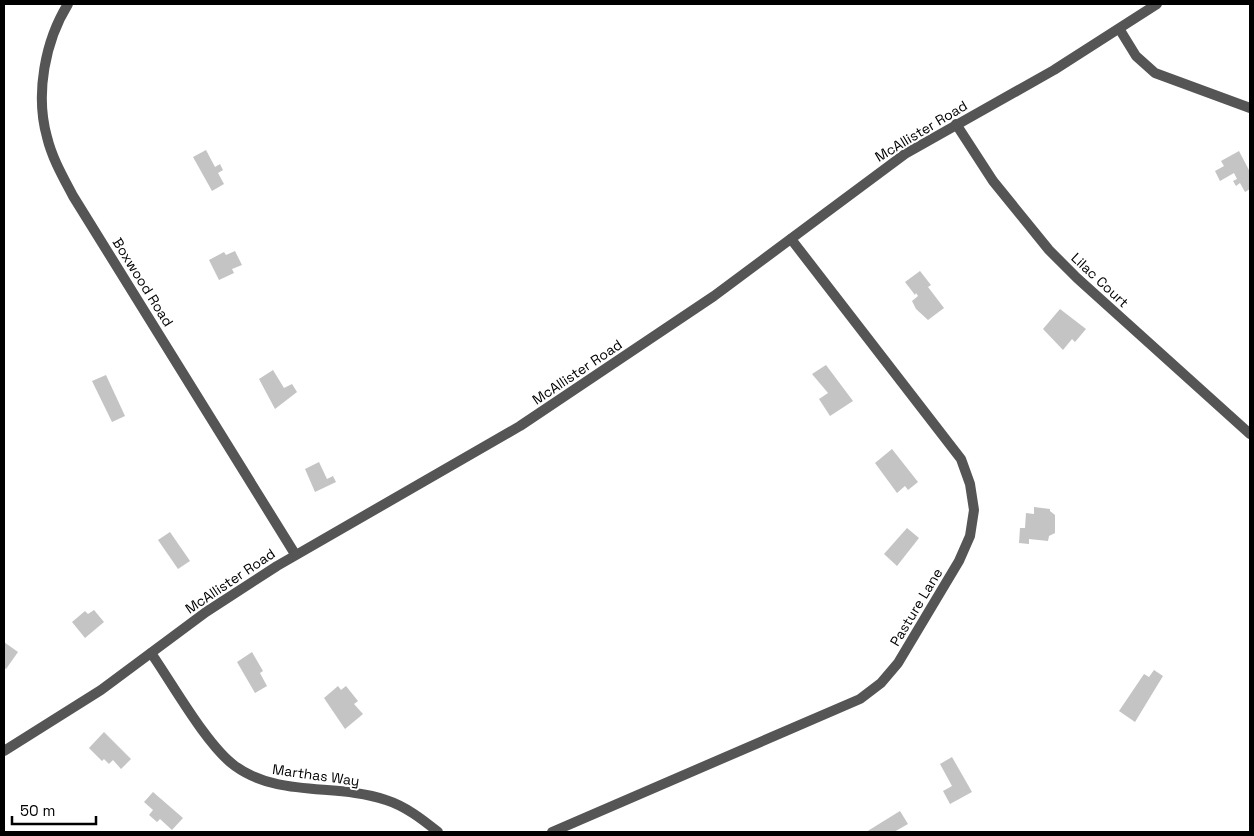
<svg xmlns="http://www.w3.org/2000/svg" width="1254" height="836" font-family="'Space Grotesk',sans-serif">
<style>
.building{fill:#c4c4c4}
.lines{fill:none;stroke-linecap:round;stroke-linejoin:round}
.street{stroke:#555;stroke-width:10}
.labels{text-anchor:middle;stroke-width:4;stroke-linejoin:round;paint-order:stroke}
.street-label{font-size:14px;fill:#000;stroke:#fff}
</style>
<rect width="100%" height="100%" fill="#fff"/>
<g class="building">
<polygon points="206,150 215,167 220,164 223,170 218,173 224,184 212,191 193,157"/>
<polygon points="1239,151 1250,172 1250,189 1245,192 1240,183 1236,186 1233,181 1237,179 1234,173 1220,181 1215,171 1224,166 1221,161"/>
<polygon points="235,251 242,265 232,269 234,273 219,280 209,260 224,252 226,255"/>
<polygon points="920,271 931,285 928,287 944,308 928,320 916,309 912,301 918,296 916,293 915,295 905,282"/>
<polygon points="1060,309 1086,329 1075,342 1072,339 1063,350 1043,329"/>
<polygon points="826,365 853,401 830,416 819,399 828,393 812,374"/>
<polygon points="273,370 284,388 292,384 297,392 275,409 259,379"/>
<polygon points="106,375 125,416 112,422 92,381"/>
<polygon points="892,449 918,482 908,490 905,486 897,493 875,463"/>
<polygon points="319,462 327,479 333,476 336,482 315,492 305,469"/>
<polygon points="1034,507 1050,509 1050,511 1055,515 1055,533 1049,536 1048,541 1029,539 1029,544 1019,543 1020,528 1025,528 1026,513 1034,514"/>
<polygon points="907,528 919,538 897,566 884,554"/>
<polygon points="170,532 190,561 178,569 158,540"/>
<polygon points="94,610 104,622 85,638 72,622 85,611 88,614"/>
<polygon points="4,642 18,652 6,669 4,668"/>
<polygon points="252,652 263,671 260,673 267,686 255,693 237,662"/>
<polygon points="1154,670 1163,676 1135,722 1119,711 1144,674 1149,677"/>
<polygon points="338,686 341,690 346,686 358,701 354,704 363,714 345,729 324,698"/>
<polygon points="104,732 131,759 121,769 113,760 109,764 104,759 102,761 89,748"/>
<polygon points="952,757 972,792 950,804 943,791 952,786 940,764"/>
<polygon points="153,792 183,818 172,830 160,819 157,822 149,815 153,810 144,802"/>
<polygon points="900,811 908,824 894,832 866,832"/>
</g>
<g class="lines">
<g class="street">
<path d="M68,4c-23,37 -33,90 -21,133 5,21 16,40 26,59l222,358"/>
<polyline points="1120,30 1136,56 1155,73 1250,108"/>
<polyline points="956,124 993,181 1049,250 1077,278 1250,434"/>
<path d="M151,653c21,30 56,93 84,113 44,32 102,17 151,34 19,6 36,19 52,32"/>
<polyline points="4,751 101,690 206,612 277,566 520,426 714,296 905,154 1054,70 1157,4"/>
<polyline points="552,832 860,699 881,683 898,663 959,561 970,536 974,510 970,484 961,459 791,239"/>
</g>
</g>
<g class="labels">
<g class="street-label">
<text transform="translate(921 131) rotate(-31)" y="5">McAllister Road</text>
<text transform="translate(1100 280) rotate(43)" y="5">Lilac Court</text>
<text transform="translate(143 282) rotate(58)" y="5">Boxwood Road</text>
<text transform="translate(577 372) rotate(-34)" y="5">McAllister Road</text>
<text transform="translate(230 581) rotate(-34)" y="5">McAllister Road</text>
<text transform="translate(916 607) rotate(-59)" y="5">Pasture Lane</text>
<text transform="translate(316 775) rotate(8)" y="5">Marthas Way</text>
</g>
</g>
<rect width="1254" height="836" fill="none" stroke="#000000" stroke-width="10"/>
<path d="M12 816v8h84v-8" fill="none" stroke="#000000" stroke-width="2.5"/>
<text x="20" y="816" font-size="15" fill="#000000" stroke="#ffffff" stroke-width="4" paint-order="stroke">50 m</text>
</svg>
